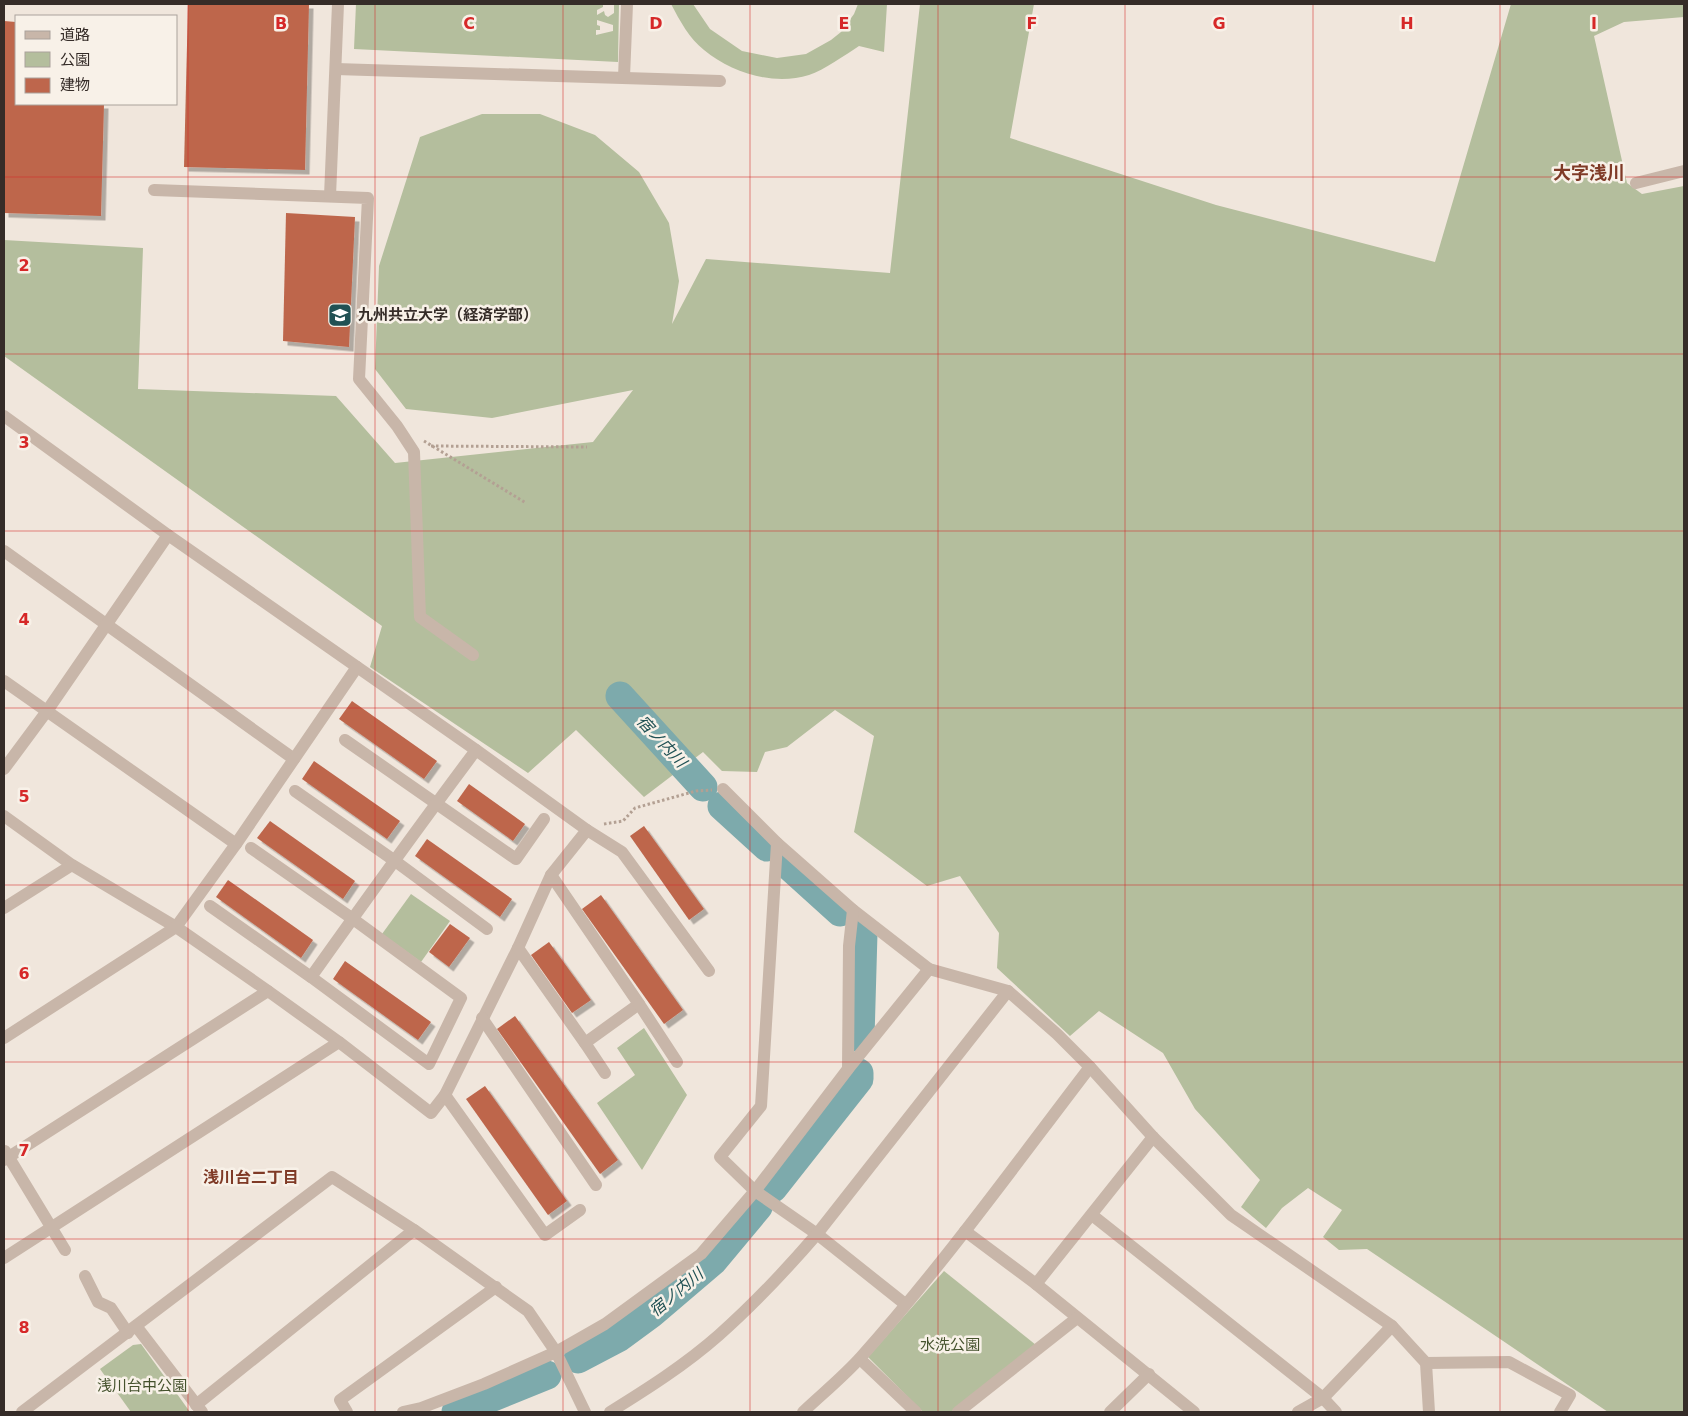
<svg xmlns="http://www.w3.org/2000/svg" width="1688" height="1416" font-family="'DejaVu Sans','Noto Sans JP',sans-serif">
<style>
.green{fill:#b4be9d;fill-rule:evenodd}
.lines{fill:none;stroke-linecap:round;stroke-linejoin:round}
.river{stroke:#7daaac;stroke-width:29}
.building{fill:#be664c;filter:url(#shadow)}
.path{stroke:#b3a093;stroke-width:3;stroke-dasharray:2.5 2.5;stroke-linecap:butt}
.minor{stroke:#c8b6a9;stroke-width:12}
.grid{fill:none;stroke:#d62828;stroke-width:1;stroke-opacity:0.55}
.labels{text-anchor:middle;stroke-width:5;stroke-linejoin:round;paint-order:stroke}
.poi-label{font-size:15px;font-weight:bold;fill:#352c28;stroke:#f8f1e8;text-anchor:start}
.park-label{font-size:15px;fill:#45522d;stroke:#f8f1e8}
.water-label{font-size:16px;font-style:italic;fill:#205154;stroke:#f8f1e8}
.neighbourhood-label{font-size:16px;font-weight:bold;fill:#7f3a26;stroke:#f8f1e8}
.quarter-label{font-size:18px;font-weight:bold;fill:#7f3a26;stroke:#f8f1e8}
.grid-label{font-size:16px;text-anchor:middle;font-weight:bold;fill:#d62828;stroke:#f8f1e8;stroke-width:5;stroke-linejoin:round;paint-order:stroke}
</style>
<defs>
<filter id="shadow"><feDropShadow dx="4.5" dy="4.5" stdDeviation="0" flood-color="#0004"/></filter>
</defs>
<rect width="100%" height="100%" fill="#f0e6dc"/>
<g class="green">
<path d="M356,4h247v3l-6,3v5l7,-4 1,4 3,2 6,-4v-9h5l-1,58 -264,-13zM597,20l16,5v6l-17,4v-5h4v-4l-3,-1z"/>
<path d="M671,4h22l17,25 32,22 35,7 29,-4 25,-14 10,-8 13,-18 4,-10h29l-3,48 -25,-6c-14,9 -35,24 -50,29 -35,11 -77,-2 -105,-25 -15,-12 -24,-29 -33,-46z"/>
<polygon points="920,4 1034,4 1010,138 1216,205 1435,262 1511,4 1684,4 1684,17 1624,22 1594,36 1627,183 1642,194 1684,186 1684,1412 1608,1412 1367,1249 1339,1250 1323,1237 1342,1210 1308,1188 1282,1208 1266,1228 1241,1207 1260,1180 1195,1109 1163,1053 1099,1011 1070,1036 997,968 999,933 960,876 927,886 854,832 874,736 835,710 787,747 765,752 757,772 722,771 703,752 644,797 576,730 528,773 370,667 382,626 4,356 4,240 143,248 138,389 336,396 395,463 593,442 633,390 492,418 406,409 375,369 379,266 420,137 482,114 540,114 595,135 639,172 669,223 679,281 672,324 706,259 890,273"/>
<polygon points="411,894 450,921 421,962 382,934"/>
<polygon points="644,1028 687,1095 642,1170 597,1103 635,1075 617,1048"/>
<polygon points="944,1271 1036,1345 951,1412 923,1412 868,1357"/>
<polygon points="141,1344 190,1412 131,1412 100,1369 133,1345"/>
</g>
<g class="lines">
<g class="river">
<polyline points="620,696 703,787"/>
<polyline points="722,806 767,847"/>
<polyline points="788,865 840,912"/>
<polyline points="860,1038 863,933"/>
<polyline points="773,1188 859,1079 859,1073"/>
<polyline points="578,1359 618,1338 652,1313 713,1261 758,1207"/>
<polyline points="456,1412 547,1375"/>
</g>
</g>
<g class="building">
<polygon points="188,4 309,4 305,170 184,167"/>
<polygon points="4,21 16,22 16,104 104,104 101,216 4,213"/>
<polygon points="286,213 355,217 349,347 283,341"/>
<polygon points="352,701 437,761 424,779 339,719"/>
<polygon points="314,761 400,821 387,839 302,779"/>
<polygon points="469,784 525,824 513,841 457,801"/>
<polygon points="270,821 355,881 343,899 257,838"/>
<polygon points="644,826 704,909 689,920 630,836"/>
<polygon points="427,839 512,899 500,917 415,856"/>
<polygon points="228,880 313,940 301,958 216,897"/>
<polygon points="601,895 683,1010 664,1024 582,909"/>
<polygon points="450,924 470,938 449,967 429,952"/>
<polygon points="549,942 591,1000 572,1013 531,955"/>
<polygon points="345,961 431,1022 418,1040 333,979"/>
<polygon points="515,1016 618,1160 600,1174 497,1029"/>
<polygon points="485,1086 567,1201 548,1215 466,1099"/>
</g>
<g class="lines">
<g class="path">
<polyline points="424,441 526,503"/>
<polyline points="431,446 587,447"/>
<polyline points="604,824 623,821 635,808 696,791 712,790"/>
</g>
<g class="minor">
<polyline points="336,69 720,81"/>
<polyline points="624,77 627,4"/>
<polyline points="1636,183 1684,171"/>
<polyline points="154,190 368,198 359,379 397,426 414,452 420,617 473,655"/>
<polyline points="330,196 338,4"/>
<polyline points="4,416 168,535 476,750 587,830 551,875 518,948 445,1095 431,1113 339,1042 268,991 176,927 72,865 4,816"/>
<polyline points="4,551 294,759"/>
<polyline points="4,681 236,844"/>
<polyline points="345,740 516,859 544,819"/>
<polyline points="4,769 47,711 168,535"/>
<polyline points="723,789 777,843 853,910 929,969 1008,991 1057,1034 1090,1067 1153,1137 1231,1215 1392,1326 1426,1363 1429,1412"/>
<polyline points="295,791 395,861 487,929"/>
<polyline points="587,830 622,852 709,971"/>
<polyline points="777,843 761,1106 720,1157 755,1191 817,1234 905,1304"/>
<path d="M251,848l102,71 108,79 -32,66 -118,-87c54,-76 109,-152 165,-227"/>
<polyline points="210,906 311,977"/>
<polyline points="4,908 72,865"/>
<polyline points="518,948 585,1043 639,1004 551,875"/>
<polyline points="639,1004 677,1062"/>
<polyline points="482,1018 596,1185"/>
<polyline points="4,1038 176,927 236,844 357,667"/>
<polyline points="585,1043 605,1073"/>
<polyline points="848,1069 849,946 853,910"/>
<polyline points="445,1095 545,1235 580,1210"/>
<polyline points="5,1151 65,1250"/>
<polyline points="4,1160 268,991"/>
<polyline points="1092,1215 1323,1398 1336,1412"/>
<polyline points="965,1231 1036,1284 1194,1412"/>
<polyline points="4,1258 339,1042"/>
<polyline points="85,1276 98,1302 111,1308 128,1333"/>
<polyline points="1036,1284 1153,1137"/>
<polyline points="136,1326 202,1412"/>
<polyline points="860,1359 916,1412"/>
<polyline points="1426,1363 1509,1362 1570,1395 1560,1412"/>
<polyline points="196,1405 414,1230"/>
<polyline points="22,1412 332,1177 414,1230 528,1311 556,1352 585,1412"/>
<polyline points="347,1412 340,1400 496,1287"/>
<polyline points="403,1412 421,1408 484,1384 556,1352 605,1324 701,1254 755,1191 848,1069 929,969"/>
<path d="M610,1412c37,-23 75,-47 109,-77 35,-31 67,-65 98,-101l191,-243"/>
<path d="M803,1412c19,-18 40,-35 58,-55 82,-92 154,-192 229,-290"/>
<polyline points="958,1412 1077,1318"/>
<polyline points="1110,1412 1149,1374"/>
<polyline points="1298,1412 1323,1398 1392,1326"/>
</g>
</g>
<path class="grid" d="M188,4v1408M375,4v1408M563,4v1408M750,4v1408M938,4v1408M1125,4v1408M1313,4v1408M1500,4v1408M4,177h1680M4,354h1680M4,531h1680M4,708h1680M4,885h1680M4,1062h1680M4,1239h1680"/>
<defs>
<g id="university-square" transform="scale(1.25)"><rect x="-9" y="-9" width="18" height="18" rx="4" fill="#205154" stroke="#f8f1e8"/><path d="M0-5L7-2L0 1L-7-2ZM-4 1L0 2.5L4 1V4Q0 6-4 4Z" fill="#fff"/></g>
</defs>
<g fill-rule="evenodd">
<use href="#university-square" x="340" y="315"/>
</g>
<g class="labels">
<g class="poi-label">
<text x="358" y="320">九州共立大学（経済学部）</text>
</g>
<g class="park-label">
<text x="950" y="1350">水洗公園</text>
<text x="142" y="1391">浅川台中公園</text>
</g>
<g class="water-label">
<text transform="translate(662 741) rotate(47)" y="6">宿ノ内川</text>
<text transform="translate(676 1292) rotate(-40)" y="6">宿ノ内川</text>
</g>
<g class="neighbourhood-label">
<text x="251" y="1183">浅川台二丁目</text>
</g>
<g class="quarter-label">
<text x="1589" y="179">大字浅川</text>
</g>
</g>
<g class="grid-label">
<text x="281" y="29">B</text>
<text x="469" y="29">C</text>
<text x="656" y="29">D</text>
<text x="844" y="29">E</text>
<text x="1032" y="29">F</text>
<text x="1219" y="29">G</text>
<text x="1407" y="29">H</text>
<text x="1594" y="29">I</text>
<text x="24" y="271">2</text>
<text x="24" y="448">3</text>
<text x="24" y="625">4</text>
<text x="24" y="802">5</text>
<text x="24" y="979">6</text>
<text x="24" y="1156">7</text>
<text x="24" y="1333">8</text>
</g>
<rect width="1688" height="1416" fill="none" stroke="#352c28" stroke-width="10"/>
<rect x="15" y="15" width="162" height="90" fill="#f8f1e8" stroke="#aaa29b"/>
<rect x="25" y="31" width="25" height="8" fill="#c8b6a9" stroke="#aaa29b"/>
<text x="60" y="40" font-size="15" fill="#352c28">道路</text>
<rect x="25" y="52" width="25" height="15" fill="#b4be9d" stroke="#aaa29b"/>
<text x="60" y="65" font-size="15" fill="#352c28">公園</text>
<rect x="25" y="78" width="25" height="15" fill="#be664c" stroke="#aaa29b"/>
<text x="60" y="90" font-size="15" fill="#352c28">建物</text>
</svg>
